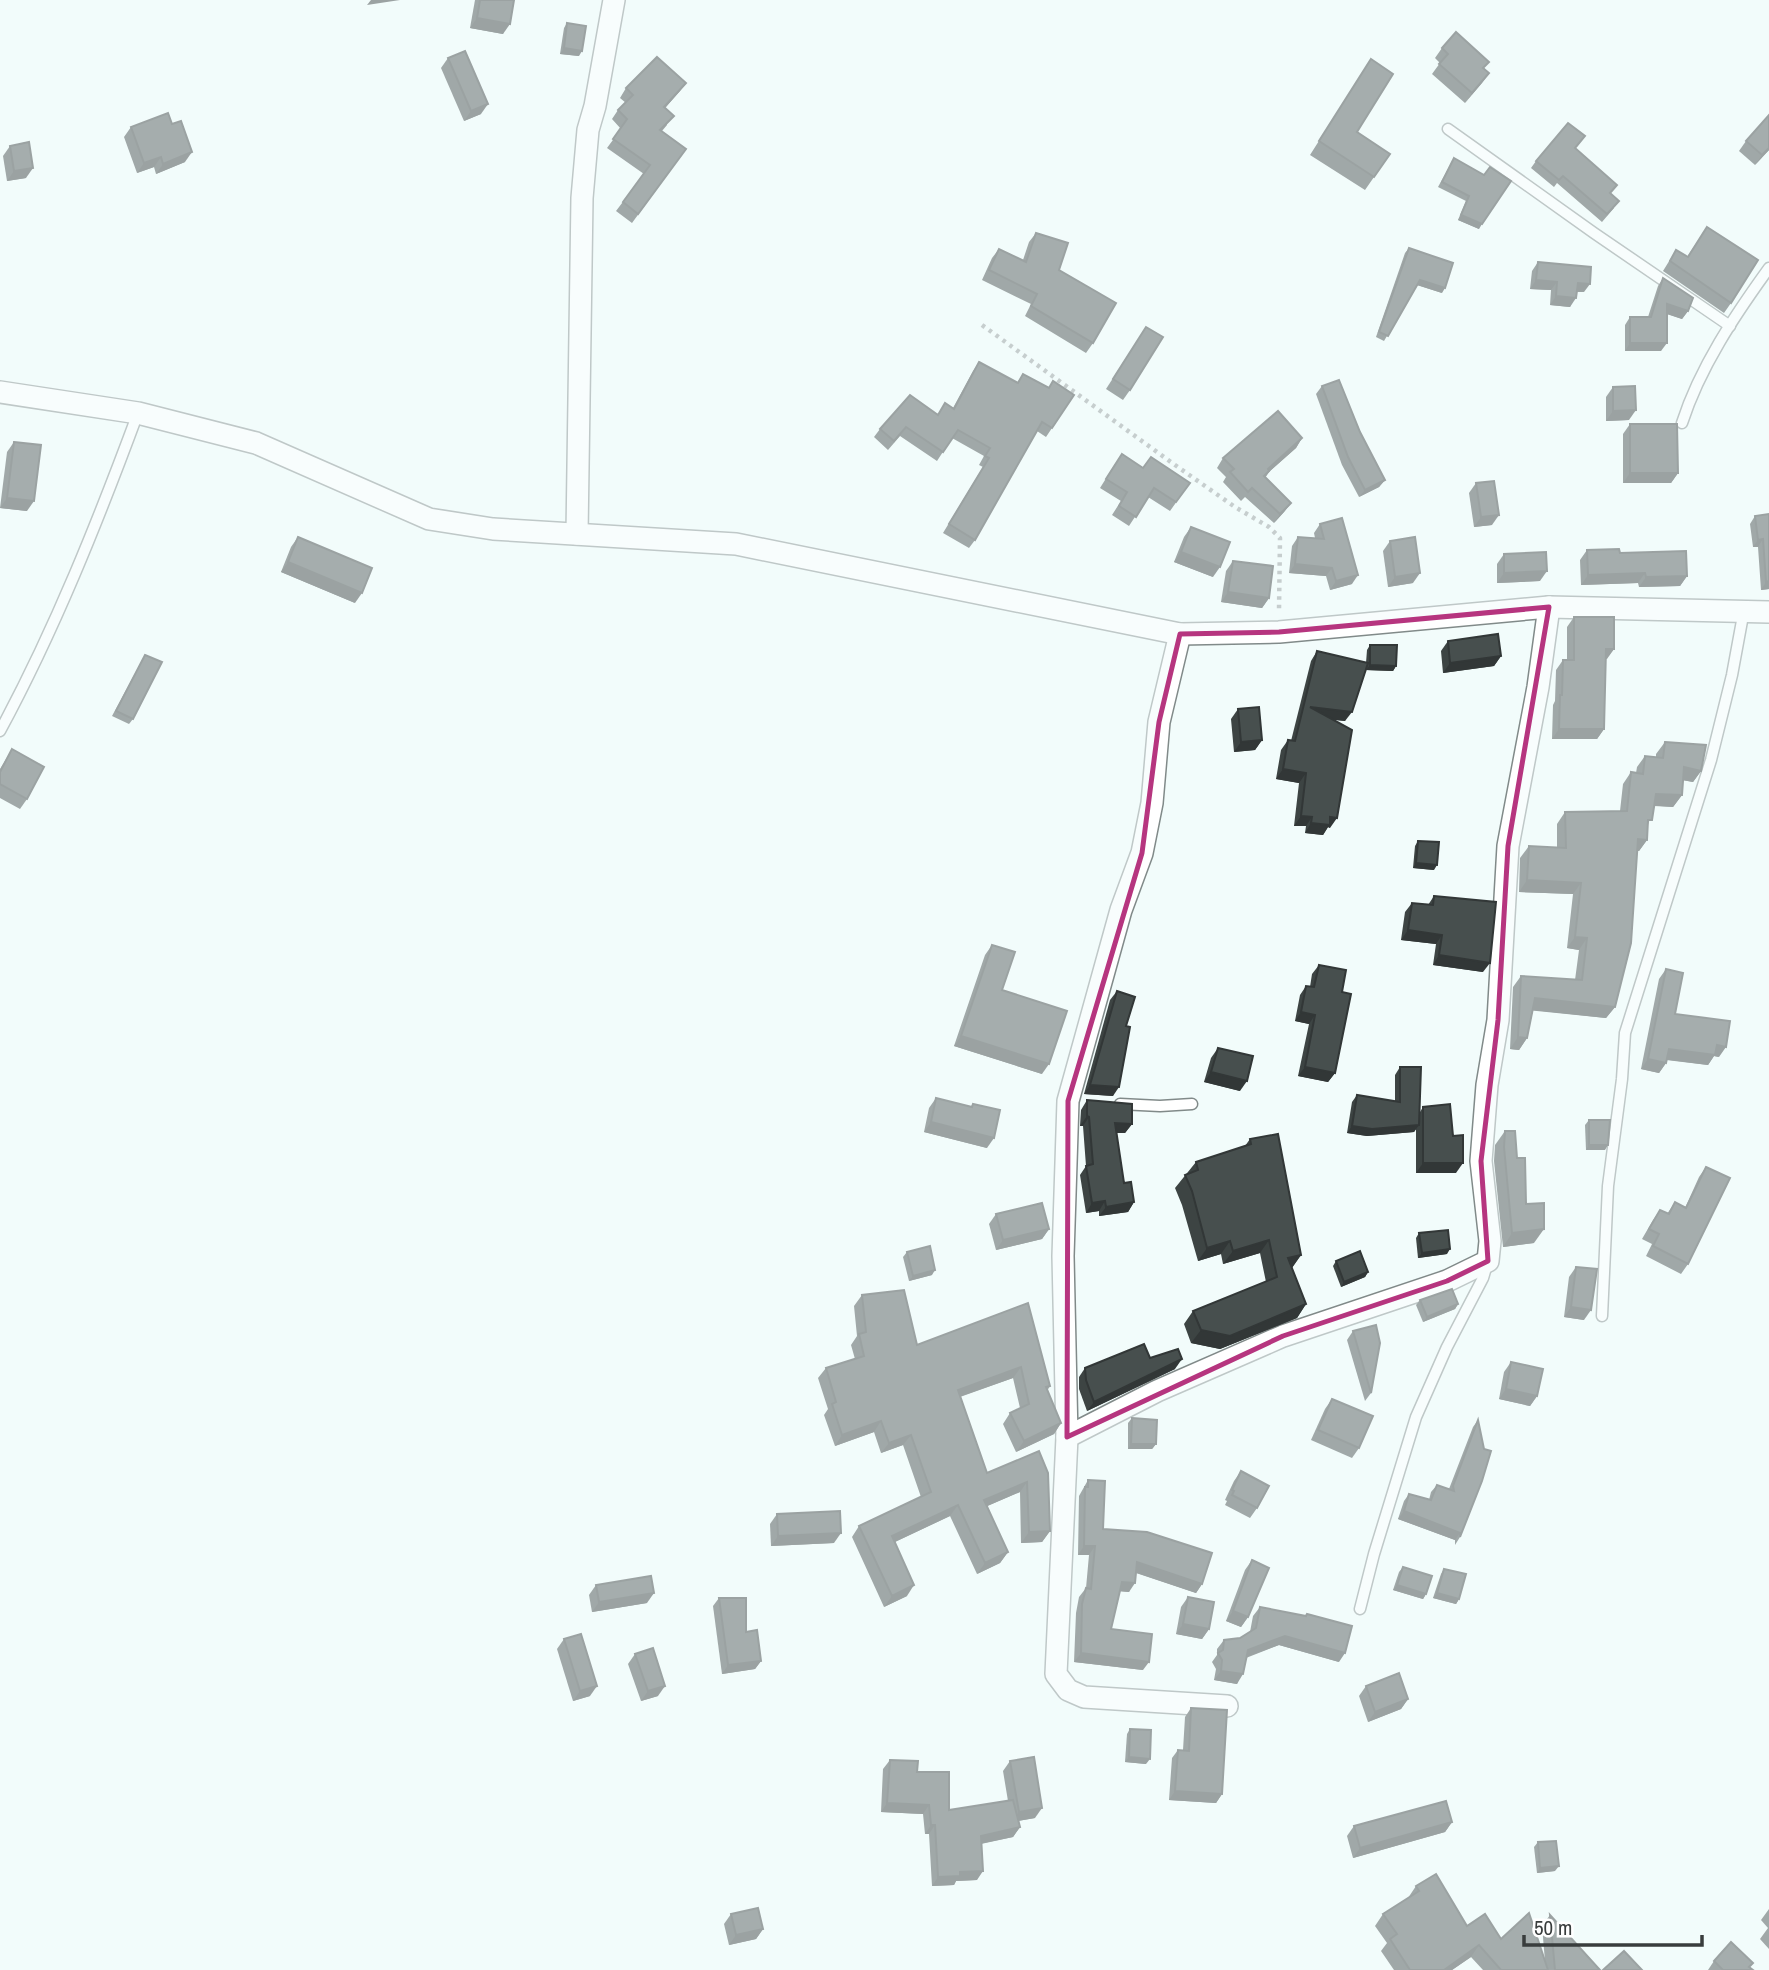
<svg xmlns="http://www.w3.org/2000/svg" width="1769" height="1970" font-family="'Archivo Narrow',sans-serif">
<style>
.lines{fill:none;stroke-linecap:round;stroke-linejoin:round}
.service-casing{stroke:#818a89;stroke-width:13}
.minor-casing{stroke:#818a89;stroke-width:24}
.path{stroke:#919797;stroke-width:4.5;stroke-dasharray:3.5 5;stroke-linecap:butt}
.service{stroke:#fff;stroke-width:10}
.minor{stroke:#fff;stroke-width:21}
.wall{fill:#3d4443}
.shaded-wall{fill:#323737}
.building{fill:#474f4e;stroke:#323737;stroke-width:2}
.marked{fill:none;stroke:#b6357f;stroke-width:5;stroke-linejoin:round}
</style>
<rect width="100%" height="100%" fill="#f2fcfb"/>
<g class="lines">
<g class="service-casing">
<g id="service">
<polyline points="1448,129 1594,233 1730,326"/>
<path d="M1682,423c18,-56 53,-108 87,-155"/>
<path d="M0,731c55,-102 98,-210 138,-318"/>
<polyline points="1120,1104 1160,1106 1192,1104"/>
<polyline points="1602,1316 1608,1186 1622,1079 1625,1033 1711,760 1732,675 1744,610"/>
<polyline points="1360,1609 1374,1554 1416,1417 1447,1347 1483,1278 1488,1261"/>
</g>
</g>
<g class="minor-casing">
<g id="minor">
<polyline points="0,392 138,413 256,443 429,519 493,529 736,544 1180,634 1279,632 1549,607 1769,612"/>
<polyline points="577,534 582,198 588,130 595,106 614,0"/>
<polyline points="1180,634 1159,722 1152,803 1142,853 1121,910 1068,1101 1063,1256 1067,1437 1056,1674 1068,1690 1084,1697 1227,1706"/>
<polyline points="1067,1437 1157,1391 1283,1336 1447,1281 1488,1261 1490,1241 1481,1161 1487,1085 1498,1020 1508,846 1538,687 1549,607"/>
</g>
</g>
<polyline class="path" points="982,325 1175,465 1235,507 1269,527 1280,538 1279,610"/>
<use href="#service" class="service"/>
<use href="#minor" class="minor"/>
</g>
<g class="wall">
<polygon points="475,0 514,0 503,34 470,28"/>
<polygon points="567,23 579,56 560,54 564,28"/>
<polygon points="1442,48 1484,68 1489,73 1465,103 1432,74 1440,63 1435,58"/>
<polygon points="448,58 481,114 464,121 441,68"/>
<polygon points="1371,59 1357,132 1390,154 1365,190 1310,155"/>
<polygon points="686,83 679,92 665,108 667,125 662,131 686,149 632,223 616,211 644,174 607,148 621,129 612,119 618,110 626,103 620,98 626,88"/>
<polygon points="1769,115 1769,150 1755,165 1739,151 1746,141"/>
<polygon points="131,127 185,162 156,174 154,167 137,173 124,137"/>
<polygon points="10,146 26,178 7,181 3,156"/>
<polygon points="1575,149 1611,193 1614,208 1602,222 1557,183 1554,187 1531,168 1536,161"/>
<polygon points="1454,158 1484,175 1479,229 1458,220 1466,201 1438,187"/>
<polygon points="1707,227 1731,303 1724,313 1663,271 1676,250 1687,257"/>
<polygon points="1036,233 1059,270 1093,343 1086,353 1025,316 1031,304 982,280 992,258 999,249 1023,260 1029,242"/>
<polygon points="1409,248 1442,293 1417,285 1384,341 1376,337 1405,253"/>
<polygon points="1538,262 1584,292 1577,292 1570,307 1550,305 1551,290 1530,289 1532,271"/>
<polygon points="1663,278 1688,311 1682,319 1667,314 1661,351 1625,351 1625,325 1630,317 1648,317 1658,286"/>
<polygon points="1146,327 1130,390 1123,400 1106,389"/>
<polygon points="979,362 1017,383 1023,374 1052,428 1046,437 1037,431 975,540 969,548 943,533 983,467 979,465 984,456 952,438 937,461 900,436 888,450 874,437 880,429 937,414 953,408 973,371"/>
<polygon points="1322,386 1360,432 1385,480 1379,487 1359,497 1342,465 1316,394"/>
<polygon points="1613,387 1629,420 1606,421 1606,397"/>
<polygon points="1630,424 1678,473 1671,483 1623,483 1623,434"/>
<polygon points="1302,438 1296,448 1269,472 1265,477 1291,503 1284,512 1274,523 1245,497 1241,501 1223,482 1226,477 1217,468 1223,458"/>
<polygon points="14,442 27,511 0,508 7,452"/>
<polygon points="1115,464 1143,468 1190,483 1170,511 1148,497 1129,526 1112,515 1121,501 1100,488"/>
<polygon points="1476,483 1492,525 1474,527 1469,493"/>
<polygon points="1769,514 1769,589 1761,590 1758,547 1753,547 1750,524 1755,516"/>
<polygon points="1320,524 1352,584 1330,590 1326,576 1289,573 1292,546 1298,537 1315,538 1314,533"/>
<polygon points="1191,527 1213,577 1174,562 1184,537"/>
<polygon points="298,537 355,603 281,572 291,547"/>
<polygon points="1390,541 1413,583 1388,587 1383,551"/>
<polygon points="1587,550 1620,553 1687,576 1680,586 1639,587 1638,583 1581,585 1580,560"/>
<polygon points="1504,554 1540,581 1497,583 1497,564"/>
<polygon points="1233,561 1269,598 1262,608 1221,602 1226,571"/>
<polygon points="1574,617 1614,649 1606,659 1604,729 1597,739 1552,739 1553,705 1555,701 1556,670 1563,660 1567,660 1567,627"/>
<polygon points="1448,641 1501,656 1494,666 1443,673 1441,651"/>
<polygon points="1370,645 1396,666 1393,671 1366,670 1366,668 1345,721 1335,720 1330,828 1328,827 1323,835 1305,833 1306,826 1294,826 1299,783 1276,779 1281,750 1288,740 1291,741 1311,661 1317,651 1366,663 1367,650"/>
<polygon points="145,655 133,719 129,724 112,716"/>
<polygon points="1238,709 1262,740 1255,750 1234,752 1231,719"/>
<polygon points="1665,742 1701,771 1693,782 1683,780 1682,795 1673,807 1654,806 1647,828 1647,840 1639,851 1637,851 1615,1007 1606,1018 1533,1010 1527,1038 1519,1050 1510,1049 1513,987 1521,976 1575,980 1579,950 1567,948 1573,894 1519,892 1520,858 1529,846 1557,848 1557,824 1565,812 1620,811 1623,784 1631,772 1636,773 1637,767 1645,756 1656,757 1656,754"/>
<polygon points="12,749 27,799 20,809 0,798 0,769"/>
<polygon points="1418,841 1434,870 1413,868 1415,846"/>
<polygon points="1434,896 1483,972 1433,965 1436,944 1401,940 1405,912 1412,903 1428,905"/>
<polygon points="992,945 1002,990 1042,1074 954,1046 985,955"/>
<polygon points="1319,965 1342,992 1335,1073 1328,1082 1298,1076 1309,1024 1295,1021 1300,995 1306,986 1310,987 1312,974"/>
<polygon points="1666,969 1675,1014 1719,1057 1714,1056 1708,1065 1666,1060 1666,1063 1659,1073 1641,1069 1659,979"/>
<polygon points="1117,991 1126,1026 1113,1096 1084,1094 1110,1000"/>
<polygon points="1218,1048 1240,1091 1204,1082 1211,1058"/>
<polygon points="1400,1067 1420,1112 1423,1107 1456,1173 1416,1173 1416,1129 1414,1132 1367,1136 1347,1133 1352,1102 1357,1095 1395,1102 1395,1075"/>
<polygon points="936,1098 971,1107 973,1104 987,1148 924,1132 929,1108"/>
<polygon points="1087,1100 1132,1124 1125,1133 1116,1133 1124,1183 1134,1202 1128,1212 1099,1216 1099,1211 1086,1213 1080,1175 1086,1166 1083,1126 1080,1126 1081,1110"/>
<polygon points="1589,1120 1605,1150 1586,1150 1585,1125"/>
<polygon points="1505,1131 1517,1158 1534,1243 1503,1247 1494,1161 1495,1145"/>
<polygon points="1250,1139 1301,1255 1292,1268 1306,1304 1297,1318 1220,1349 1191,1343 1184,1324 1193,1311 1266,1282 1260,1253 1223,1264 1221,1254 1198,1261 1182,1205 1175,1188 1196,1162 1245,1146"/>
<polygon points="1706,1167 1688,1264 1681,1274 1646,1256 1652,1244 1642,1239 1653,1220 1660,1210 1667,1214 1675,1202 1685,1208 1699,1177"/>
<polygon points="996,1214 1049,1229 1042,1239 996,1250 989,1224"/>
<polygon points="1419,1233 1447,1254 1418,1258 1416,1238"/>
<polygon points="907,1252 932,1275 909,1281 903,1257"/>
<polygon points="1336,1261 1368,1272 1365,1277 1341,1287 1333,1266"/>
<polygon points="1576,1267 1584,1320 1564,1317 1569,1277"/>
<polygon points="862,1295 917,1345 1028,1303 1050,1386 1047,1391 1061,1423 1054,1434 1016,1452 1003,1424 1010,1413 1020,1408 1013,1378 960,1397 987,1473 1039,1451 1050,1531 1042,1542 1021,1543 1020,1492 987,1506 1008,1552 1000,1563 977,1574 950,1516 895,1542 907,1596 884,1607 852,1537 859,1526 921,1497 903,1445 881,1453 874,1432 835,1446 824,1415 828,1409 818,1378 826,1368 855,1359 851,1345 857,1336 854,1306"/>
<polygon points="1420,1300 1458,1304 1455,1309 1423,1322 1416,1305"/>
<polygon points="1353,1331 1371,1393 1365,1401 1347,1340"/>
<polygon points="1150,1358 1175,1369 1087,1411 1079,1389 1079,1377 1085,1368"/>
<polygon points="1511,1362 1537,1396 1530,1406 1499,1399 1504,1372"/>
<polygon points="1332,1399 1359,1448 1352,1458 1311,1440 1325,1409"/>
<polygon points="1132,1418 1156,1444 1152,1449 1128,1449 1128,1423"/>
<polygon points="1478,1420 1460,1537 1455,1545 1455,1540 1398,1519 1404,1501 1409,1494 1429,1500 1431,1492 1437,1485 1449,1489 1473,1427"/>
<polygon points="1241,1471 1257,1508 1250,1518 1225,1505 1227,1501 1225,1500 1234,1481"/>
<polygon points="1088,1480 1103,1529 1202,1584 1196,1593 1136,1573 1129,1592 1120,1591 1111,1629 1143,1670 1074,1662 1076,1613 1079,1597 1086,1588 1089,1555 1078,1555 1079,1496"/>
<polygon points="777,1514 834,1543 771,1546 770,1524"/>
<polygon points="1252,1560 1248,1617 1241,1627 1226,1621 1245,1570"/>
<polygon points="1403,1567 1426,1594 1423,1599 1393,1590 1399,1572"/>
<polygon points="1444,1569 1459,1599 1456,1604 1433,1598 1441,1574"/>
<polygon points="596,1585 647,1603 592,1612 589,1595"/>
<polygon points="1188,1597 1209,1629 1202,1639 1176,1634 1181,1607"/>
<polygon points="719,1598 761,1661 755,1669 722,1674 713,1606"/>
<polygon points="1260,1607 1305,1616 1307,1614 1339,1662 1279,1645 1246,1658 1237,1684 1214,1680 1216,1669 1212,1662 1217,1655 1217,1649 1224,1640 1240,1638 1250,1632 1253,1616"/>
<polygon points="564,1639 590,1696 573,1701 557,1649"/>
<polygon points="635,1654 658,1696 641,1701 628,1664"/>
<polygon points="1366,1686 1408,1699 1401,1709 1368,1722 1359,1696"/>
<polygon points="1191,1708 1222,1794 1216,1803 1169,1800 1172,1758 1178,1750 1183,1750 1185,1717"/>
<polygon points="1130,1729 1146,1764 1125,1762 1127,1734"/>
<polygon points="890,1760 917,1772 949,1810 1008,1801 1003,1771 1010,1761 1035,1818 1018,1821 1020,1827 1013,1837 981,1844 977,1880 956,1881 954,1885 932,1886 929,1834 925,1834 923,1814 881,1812 883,1769"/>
<polygon points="1452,1822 1445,1832 1353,1858 1347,1836 1354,1826"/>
<polygon points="1538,1842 1555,1871 1537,1873 1534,1847"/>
<polygon points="1416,1886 1467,1926 1501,1939 1545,1961 1542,1926 1550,1915 1600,1970 1483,1970 1471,1957 1452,1970 1394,1970 1381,1951 1387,1943 1375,1926 1383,1914 1408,1898"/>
<polygon points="1769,1909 1769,1949 1760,1939 1768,1928 1761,1920"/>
<polygon points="731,1914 763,1929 756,1939 729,1945 724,1924"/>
<polygon points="1714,1961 1750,1967 1753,1970 1708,1970"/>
</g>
<g class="shaded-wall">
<polygon points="371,0 400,0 367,5"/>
<polygon points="477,18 510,24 503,34 470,28"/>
<polygon points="564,48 582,51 579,56 560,54"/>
<polygon points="1489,73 1482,83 1465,103 1472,93"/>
<polygon points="686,83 679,92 658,116 664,107"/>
<polygon points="488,104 481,114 464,121 471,111"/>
<polygon points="1769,148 1769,150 1755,165 1762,155"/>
<polygon points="192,152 185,162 156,174 163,164"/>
<polygon points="161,157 154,167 137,173 144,163"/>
<polygon points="33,168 26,178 7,181 14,171"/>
<polygon points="1461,215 1482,224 1479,229 1458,220"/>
<polygon points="1420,280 1445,288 1442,293 1417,285"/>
<polygon points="1536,280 1557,282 1551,290 1530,289"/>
<polygon points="1578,283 1590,284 1584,292 1572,291"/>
<polygon points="1556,296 1576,298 1570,307 1550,305"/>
<polygon points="1667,304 1688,311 1682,319 1661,312"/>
<polygon points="1630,343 1667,343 1661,351 1625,351"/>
<polygon points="1636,410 1629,420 1606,421 1613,411"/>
<polygon points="1302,438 1296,448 1269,472 1263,481 1268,469"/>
<polygon points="1630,473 1678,473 1671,483 1623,483"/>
<polygon points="1385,480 1379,487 1359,497 1365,490"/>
<polygon points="7,498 34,501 27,511 0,508"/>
<polygon points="1291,503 1284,512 1274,523 1280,514"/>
<polygon points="1499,515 1492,525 1474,527 1481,517"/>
<polygon points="1763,539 1758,547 1753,547 1758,540"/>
<polygon points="1181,552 1220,567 1213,577 1174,562"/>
<polygon points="288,562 362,593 355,603 281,572"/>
<polygon points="1295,564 1332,568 1326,576 1289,573"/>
<polygon points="1547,571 1540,581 1497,583 1504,573"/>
<polygon points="1420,573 1413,583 1388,587 1395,577"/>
<polygon points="1645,573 1638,583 1581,585 1588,575"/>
<polygon points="1358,575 1352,584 1330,590 1336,581"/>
<polygon points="1687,576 1680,586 1639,587 1646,577"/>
<polygon points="1769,581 1769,589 1761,590 1766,582"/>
<polygon points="1228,592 1269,598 1262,608 1221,602"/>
<polygon points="1606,649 1614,649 1607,659 1599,659"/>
<polygon points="1501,656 1494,666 1443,673 1450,663"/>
<polygon points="1370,665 1396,666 1393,671 1366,670"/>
<polygon points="1310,707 1352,712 1345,721 1304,716"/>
<polygon points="1559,729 1604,729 1597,739 1552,739"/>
<polygon points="1262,740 1255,750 1234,752 1241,742"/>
<polygon points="1684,767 1701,771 1693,782 1676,779"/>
<polygon points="1283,769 1306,773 1299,783 1276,779"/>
<polygon points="1656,794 1682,795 1673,807 1647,805"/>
<polygon points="1301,816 1312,817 1306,826 1294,826"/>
<polygon points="1330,817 1337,818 1330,828 1328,827 1323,835 1305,833 1311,823"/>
<polygon points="1638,839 1647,840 1639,851 1630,851"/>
<polygon points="1416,863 1437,865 1434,870 1413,868"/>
<polygon points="1527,880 1581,883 1573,894 1519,892"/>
<polygon points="1408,930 1442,935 1436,944 1401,940"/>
<polygon points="1575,937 1587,938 1579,950 1567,948"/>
<polygon points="1439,955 1490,963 1483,972 1433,965"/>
<polygon points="1535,998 1615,1007 1606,1018 1527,1010"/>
<polygon points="1301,1012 1315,1015 1309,1024 1295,1021"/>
<polygon points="961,1036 1049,1064 1042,1074 954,1046"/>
<polygon points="1518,1037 1527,1038 1519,1050 1510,1049"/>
<polygon points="1717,1045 1726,1047 1719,1057 1714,1056 1708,1065 1662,1059 1669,1049"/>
<polygon points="1648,1059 1666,1063 1659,1073 1641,1069"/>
<polygon points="1305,1067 1335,1073 1328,1082 1298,1076"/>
<polygon points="1211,1072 1247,1081 1240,1091 1204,1082"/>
<polygon points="1090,1085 1119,1087 1113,1096 1084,1094"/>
<polygon points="1087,1116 1089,1117 1083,1126 1080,1126"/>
<polygon points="931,1122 994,1138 987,1148 924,1132"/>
<polygon points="1115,1123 1132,1124 1125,1133 1108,1133"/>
<polygon points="1419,1125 1414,1132 1367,1136 1347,1133 1352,1126"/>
<polygon points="1589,1145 1608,1145 1605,1150 1586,1150"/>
<polygon points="1423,1163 1463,1163 1456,1173 1416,1173"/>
<polygon points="1105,1201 1099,1211 1086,1213 1092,1203"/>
<polygon points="1134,1202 1128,1212 1099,1216 1106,1207"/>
<polygon points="1049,1229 1042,1239 996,1250 1003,1240"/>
<polygon points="1544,1229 1534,1243 1503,1247 1512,1233"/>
<polygon points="1269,1240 1260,1253 1223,1264 1233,1251"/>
<polygon points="1230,1241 1221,1254 1198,1261 1207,1248"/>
<polygon points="1450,1249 1447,1254 1418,1258 1422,1253"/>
<polygon points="1301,1255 1291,1269 1288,1258"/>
<polygon points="935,1270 932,1275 909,1281 913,1276"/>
<polygon points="1368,1272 1365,1277 1341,1287 1344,1282"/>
<polygon points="1306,1304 1297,1318 1220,1349 1191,1343 1201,1330"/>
<polygon points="1458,1304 1455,1309 1423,1322 1427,1317"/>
<polygon points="1571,1307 1591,1310 1584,1320 1564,1317"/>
<polygon points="1182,1359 1175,1369 1087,1411 1094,1402"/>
<polygon points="1021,1367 1013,1378 950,1400 958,1390"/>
<polygon points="1506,1389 1537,1396 1530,1406 1499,1399"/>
<polygon points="881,1421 874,1432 835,1446 842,1435"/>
<polygon points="1061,1423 1054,1434 1016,1452 1024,1441"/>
<polygon points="911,1435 903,1445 881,1453 889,1443"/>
<polygon points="1131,1444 1156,1444 1152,1449 1128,1449"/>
<polygon points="1027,1482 1020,1492 976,1511 984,1500"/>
<polygon points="958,1505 950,1516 884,1547 892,1536"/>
<polygon points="1404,1511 1460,1533 1455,1540 1398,1519"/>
<polygon points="1050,1531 1042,1542 1021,1543 1029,1532"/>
<polygon points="841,1533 834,1543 771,1546 778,1536"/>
<polygon points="1084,1546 1095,1546 1089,1555 1078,1555"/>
<polygon points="1008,1552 1000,1563 977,1574 985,1563"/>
<polygon points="1137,1562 1202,1584 1196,1593 1131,1571"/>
<polygon points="1122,1582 1135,1583 1129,1592 1116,1591"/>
<polygon points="914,1585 907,1596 884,1607 892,1596"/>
<polygon points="1397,1585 1426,1594 1423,1599 1393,1590"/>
<polygon points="654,1593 647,1603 592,1612 599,1602"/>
<polygon points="1437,1593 1459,1599 1456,1604 1433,1598"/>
<polygon points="1233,1611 1248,1617 1241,1627 1226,1621"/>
<polygon points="1183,1624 1209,1629 1202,1639 1176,1634"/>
<polygon points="1285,1636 1345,1653 1339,1662 1279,1645 1241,1659 1248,1650"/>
<polygon points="1081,1653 1149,1662 1143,1670 1074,1662"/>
<polygon points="761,1661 755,1669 722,1674 728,1665"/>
<polygon points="1221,1671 1243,1674 1237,1684 1214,1680"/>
<polygon points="597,1686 590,1696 573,1701 580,1691"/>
<polygon points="665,1686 658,1696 641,1701 648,1691"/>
<polygon points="1408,1699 1401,1709 1368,1722 1375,1712"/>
<polygon points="1129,1757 1150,1759 1146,1764 1125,1762"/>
<polygon points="1175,1791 1222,1794 1216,1803 1169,1800"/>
<polygon points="887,1803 929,1805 923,1814 881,1812"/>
<polygon points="1042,1808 1035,1818 1012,1822 1019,1812"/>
<polygon points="1452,1822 1445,1832 1353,1858 1360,1848"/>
<polygon points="931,1825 935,1825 929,1834 925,1834"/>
<polygon points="1020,1827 1013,1837 974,1845 981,1836"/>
<polygon points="1559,1866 1555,1871 1537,1873 1540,1868"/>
<polygon points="983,1871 977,1880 956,1881 954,1885 932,1886 938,1877 960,1872"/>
<polygon points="763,1929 756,1939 729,1945 736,1935"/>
<polygon points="1479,1945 1471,1957 1452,1970 1444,1970"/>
</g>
<g class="building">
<polygon points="480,0 514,0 510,24 477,18"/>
<polygon points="567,23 586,26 582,51 564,48"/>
<polygon points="1456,32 1489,62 1483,68 1489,73 1472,93 1439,64 1448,54 1442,48"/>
<polygon points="465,51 488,104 471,111 448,58"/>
<polygon points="657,57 686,83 664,107 674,116 660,130 686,149 638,214 623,202 650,165 613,139 627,119 618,110 633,95 626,88"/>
<polygon points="1371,59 1393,74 1357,132 1390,154 1374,177 1319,141"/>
<polygon points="168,113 172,124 181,121 192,152 163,164 161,157 144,163 131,127"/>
<polygon points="1769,115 1769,148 1762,155 1746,141"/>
<polygon points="1568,123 1585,136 1575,148 1617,185 1610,193 1619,201 1607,214 1563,176 1559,180 1536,161"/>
<polygon points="29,142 33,168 14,171 10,146"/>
<polygon points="1454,158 1484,175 1490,167 1511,181 1482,224 1461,215 1469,196 1442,182"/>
<polygon points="1707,227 1758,260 1731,303 1670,261 1676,250 1688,257"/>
<polygon points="1036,233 1068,243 1059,270 1116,303 1093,343 1031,306 1037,294 989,270 999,249 1026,262"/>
<polygon points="1409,248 1453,263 1445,288 1420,280 1388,336 1379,332"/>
<polygon points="1538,262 1591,267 1590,284 1578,283 1576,298 1556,296 1557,282 1536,280"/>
<polygon points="1663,278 1693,298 1688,311 1667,304 1667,343 1630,343 1630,317 1651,317"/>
<polygon points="1146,327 1163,337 1130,390 1113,379"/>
<polygon points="979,362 1018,383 1023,374 1049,388 1053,381 1074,395 1052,428 1042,422 975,540 949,524 989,458 985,456 990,448 958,430 943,452 906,427 894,441 880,429 910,395 938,415 945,403 954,409"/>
<polygon points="1339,380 1360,432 1385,480 1365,490 1348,457 1322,386"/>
<polygon points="1635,386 1636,410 1613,411 1613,387"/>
<polygon points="1278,411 1302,438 1268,469 1269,471 1264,476 1291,503 1280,514 1252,488 1248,492 1230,472 1234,469 1223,458"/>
<polygon points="1630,424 1677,424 1678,473 1630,473"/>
<polygon points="14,442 41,445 34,501 7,498"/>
<polygon points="1122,454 1143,468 1151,457 1190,483 1176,502 1154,488 1136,517 1119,506 1127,492 1106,479"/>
<polygon points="1494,481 1499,515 1481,517 1476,483"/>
<polygon points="1769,514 1769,581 1766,582 1763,539 1758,540 1755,516"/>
<polygon points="1342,518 1358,575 1336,581 1332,568 1295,564 1298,537 1324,539 1320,524"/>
<polygon points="1191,527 1230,542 1220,567 1181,552"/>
<polygon points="298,537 372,568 362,593 288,562"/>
<polygon points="1415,537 1420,573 1395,577 1390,541"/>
<polygon points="1619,549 1620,553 1686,551 1687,576 1646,577 1645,573 1588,575 1587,550"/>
<polygon points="1546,552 1547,571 1504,573 1504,554"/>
<polygon points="1233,561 1273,566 1269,598 1228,592"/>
<polygon points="1574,617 1614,617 1614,649 1606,649 1604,729 1559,729 1560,695 1562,695 1563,660 1574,660"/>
<polygon points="1498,634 1501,656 1450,663 1448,641"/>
<polygon points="1370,645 1397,645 1396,666 1370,665"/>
<polygon points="1317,651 1368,663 1352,712 1310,707 1352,730 1337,818 1330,817 1330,825 1311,823 1312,817 1301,816 1306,773 1283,769 1288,740 1295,741"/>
<polygon points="145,655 162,662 133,719 116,711"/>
<polygon points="1259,707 1262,740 1241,742 1238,709"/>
<polygon points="1665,742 1706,745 1701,771 1684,767 1682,795 1656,794 1652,820 1648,820 1647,840 1638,839 1631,943 1615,1007 1535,998 1527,1038 1518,1037 1521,976 1582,980 1587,938 1575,937 1581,883 1527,880 1529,846 1566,848 1565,812 1627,811 1631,772 1643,774 1645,756 1663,758"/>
<polygon points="12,749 44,767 27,799 0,784 0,772"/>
<polygon points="1418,841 1439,842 1437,865 1416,863"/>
<polygon points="1434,896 1496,902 1490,963 1439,955 1442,935 1408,930 1412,903 1433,905"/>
<polygon points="992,945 1015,952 1002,990 1067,1011 1049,1064 961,1036"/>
<polygon points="1319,965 1346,970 1342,992 1351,994 1335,1073 1305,1067 1315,1015 1301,1012 1306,986 1314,987"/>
<polygon points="1666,969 1683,973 1675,1014 1730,1021 1726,1047 1717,1045 1715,1055 1669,1049 1666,1063 1648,1059"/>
<polygon points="1117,991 1135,997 1126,1026 1130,1027 1119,1087 1090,1085"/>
<polygon points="1218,1048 1253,1056 1247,1081 1211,1072"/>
<polygon points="1400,1067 1421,1067 1419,1125 1372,1129 1352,1126 1357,1095 1400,1102"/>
<polygon points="936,1098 972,1107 973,1104 1000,1110 994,1138 931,1122"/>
<polygon points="1087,1100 1132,1104 1132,1124 1115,1123 1124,1183 1131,1182 1134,1202 1106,1207 1105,1201 1092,1203 1086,1166 1093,1164 1089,1117 1087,1116"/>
<polygon points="1450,1104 1453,1136 1463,1135 1463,1163 1423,1163 1423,1107"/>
<polygon points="1589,1120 1610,1120 1608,1145 1589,1145"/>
<polygon points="1505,1131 1515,1131 1517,1158 1525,1158 1526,1204 1544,1203 1544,1229 1512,1233 1504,1147"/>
<polygon points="1278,1134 1301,1255 1288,1258 1306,1304 1230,1336 1201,1330 1193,1311 1277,1277 1269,1240 1233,1251 1230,1241 1207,1248 1192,1191 1185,1175 1198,1170 1196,1162 1251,1144 1250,1139"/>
<polygon points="1706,1167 1730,1178 1688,1264 1653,1246 1659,1234 1649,1229 1660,1210 1669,1214 1675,1202 1686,1208"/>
<polygon points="1042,1203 1049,1229 1003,1240 996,1214"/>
<polygon points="1448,1230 1450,1249 1422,1253 1419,1233"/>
<polygon points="930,1246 935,1270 913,1276 907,1252"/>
<polygon points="1360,1251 1368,1272 1344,1282 1336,1261"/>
<polygon points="1576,1267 1597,1269 1591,1310 1571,1307"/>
<polygon points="1452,1289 1458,1304 1427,1317 1420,1300"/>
<polygon points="904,1290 917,1345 1028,1303 1050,1386 1046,1387 1061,1423 1024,1441 1010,1413 1029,1404 1021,1367 958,1390 987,1473 1039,1451 1048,1473 1050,1531 1029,1532 1027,1482 984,1500 1008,1552 985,1563 958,1505 892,1536 914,1585 892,1596 859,1526 931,1492 911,1435 889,1443 881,1421 842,1435 832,1404 836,1402 826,1368 864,1356 859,1334 866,1332 862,1295"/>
<polygon points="1376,1325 1380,1343 1371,1393 1353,1331"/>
<polygon points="1144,1344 1150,1358 1178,1349 1182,1359 1094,1402 1086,1380 1085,1368"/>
<polygon points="1511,1362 1543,1369 1537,1396 1506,1389"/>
<polygon points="1332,1399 1373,1416 1359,1448 1318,1430"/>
<polygon points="1132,1418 1157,1420 1156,1444 1131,1444"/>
<polygon points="1478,1420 1484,1449 1491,1451 1482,1481 1460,1537 1460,1533 1404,1511 1409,1494 1431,1500 1437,1485 1454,1491 1453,1486"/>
<polygon points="1241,1471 1269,1486 1257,1508 1232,1495 1234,1491 1232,1490"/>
<polygon points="1088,1480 1105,1481 1103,1529 1147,1532 1212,1553 1202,1584 1137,1562 1135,1583 1122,1582 1111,1629 1152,1634 1149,1662 1081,1653 1082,1604 1086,1588 1091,1589 1095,1546 1084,1546 1085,1487 1088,1487"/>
<polygon points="840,1511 841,1533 778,1536 777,1514"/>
<polygon points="1252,1560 1269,1568 1248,1617 1233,1611"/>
<polygon points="1403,1567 1432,1576 1426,1594 1397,1585"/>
<polygon points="1444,1569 1466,1574 1459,1599 1437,1593"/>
<polygon points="651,1576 654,1593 599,1602 596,1585"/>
<polygon points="1188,1597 1214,1602 1209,1629 1183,1624"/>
<polygon points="719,1598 746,1598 746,1632 757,1630 761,1661 728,1665"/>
<polygon points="1260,1607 1306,1616 1307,1614 1352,1626 1345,1653 1285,1636 1248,1650 1243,1674 1221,1671 1222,1660 1218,1653 1223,1650 1224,1640 1240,1638 1256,1628"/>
<polygon points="581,1634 597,1686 580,1691 564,1639"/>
<polygon points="653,1648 665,1686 648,1691 635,1654"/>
<polygon points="1399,1673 1408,1699 1375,1712 1366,1686"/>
<polygon points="1191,1708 1227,1710 1222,1794 1175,1791 1178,1750 1189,1751"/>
<polygon points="1130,1729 1151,1730 1150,1759 1129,1757"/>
<polygon points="1034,1757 1042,1808 1019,1812 1010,1761"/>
<polygon points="890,1760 918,1761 917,1772 949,1772 949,1810 1013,1800 1020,1827 981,1836 983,1871 960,1872 960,1876 938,1877 935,1825 931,1825 929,1805 887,1803"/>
<polygon points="1446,1801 1452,1822 1360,1848 1354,1826"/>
<polygon points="1556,1841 1559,1866 1540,1868 1538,1842"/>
<polygon points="1436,1874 1467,1926 1485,1914 1501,1939 1529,1913 1548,1970 1501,1970 1479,1945 1444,1970 1410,1970 1390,1939 1397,1934 1383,1914 1419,1891 1416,1886"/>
<polygon points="758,1908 763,1929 736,1935 731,1914"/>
<polygon points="1550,1915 1600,1970 1555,1970"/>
<polygon points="1731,1942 1753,1963 1749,1967 1753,1970 1723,1970 1714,1961"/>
<polygon points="1624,1951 1642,1970 1603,1970"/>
</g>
<path d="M0 0H1769V1970H0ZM1549,607l-41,239 -10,174 -17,141 7,100 -41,20 -164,55 -216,101 1,-336 74,-248 17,-131 21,-88 99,-2z" fill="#f2fcfb" fill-opacity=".55" fill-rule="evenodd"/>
<path class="marked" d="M1549,607l-41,239 -10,174 -17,141 7,100 -41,20 -164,55 -216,101 1,-336 74,-248 17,-131 21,-88 99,-2z"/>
<path d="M1524 1935v10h178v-10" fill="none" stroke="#393d3d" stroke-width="3.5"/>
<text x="1534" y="1935" font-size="21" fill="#393d3d" stroke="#ffffff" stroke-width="5" paint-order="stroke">50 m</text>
</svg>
